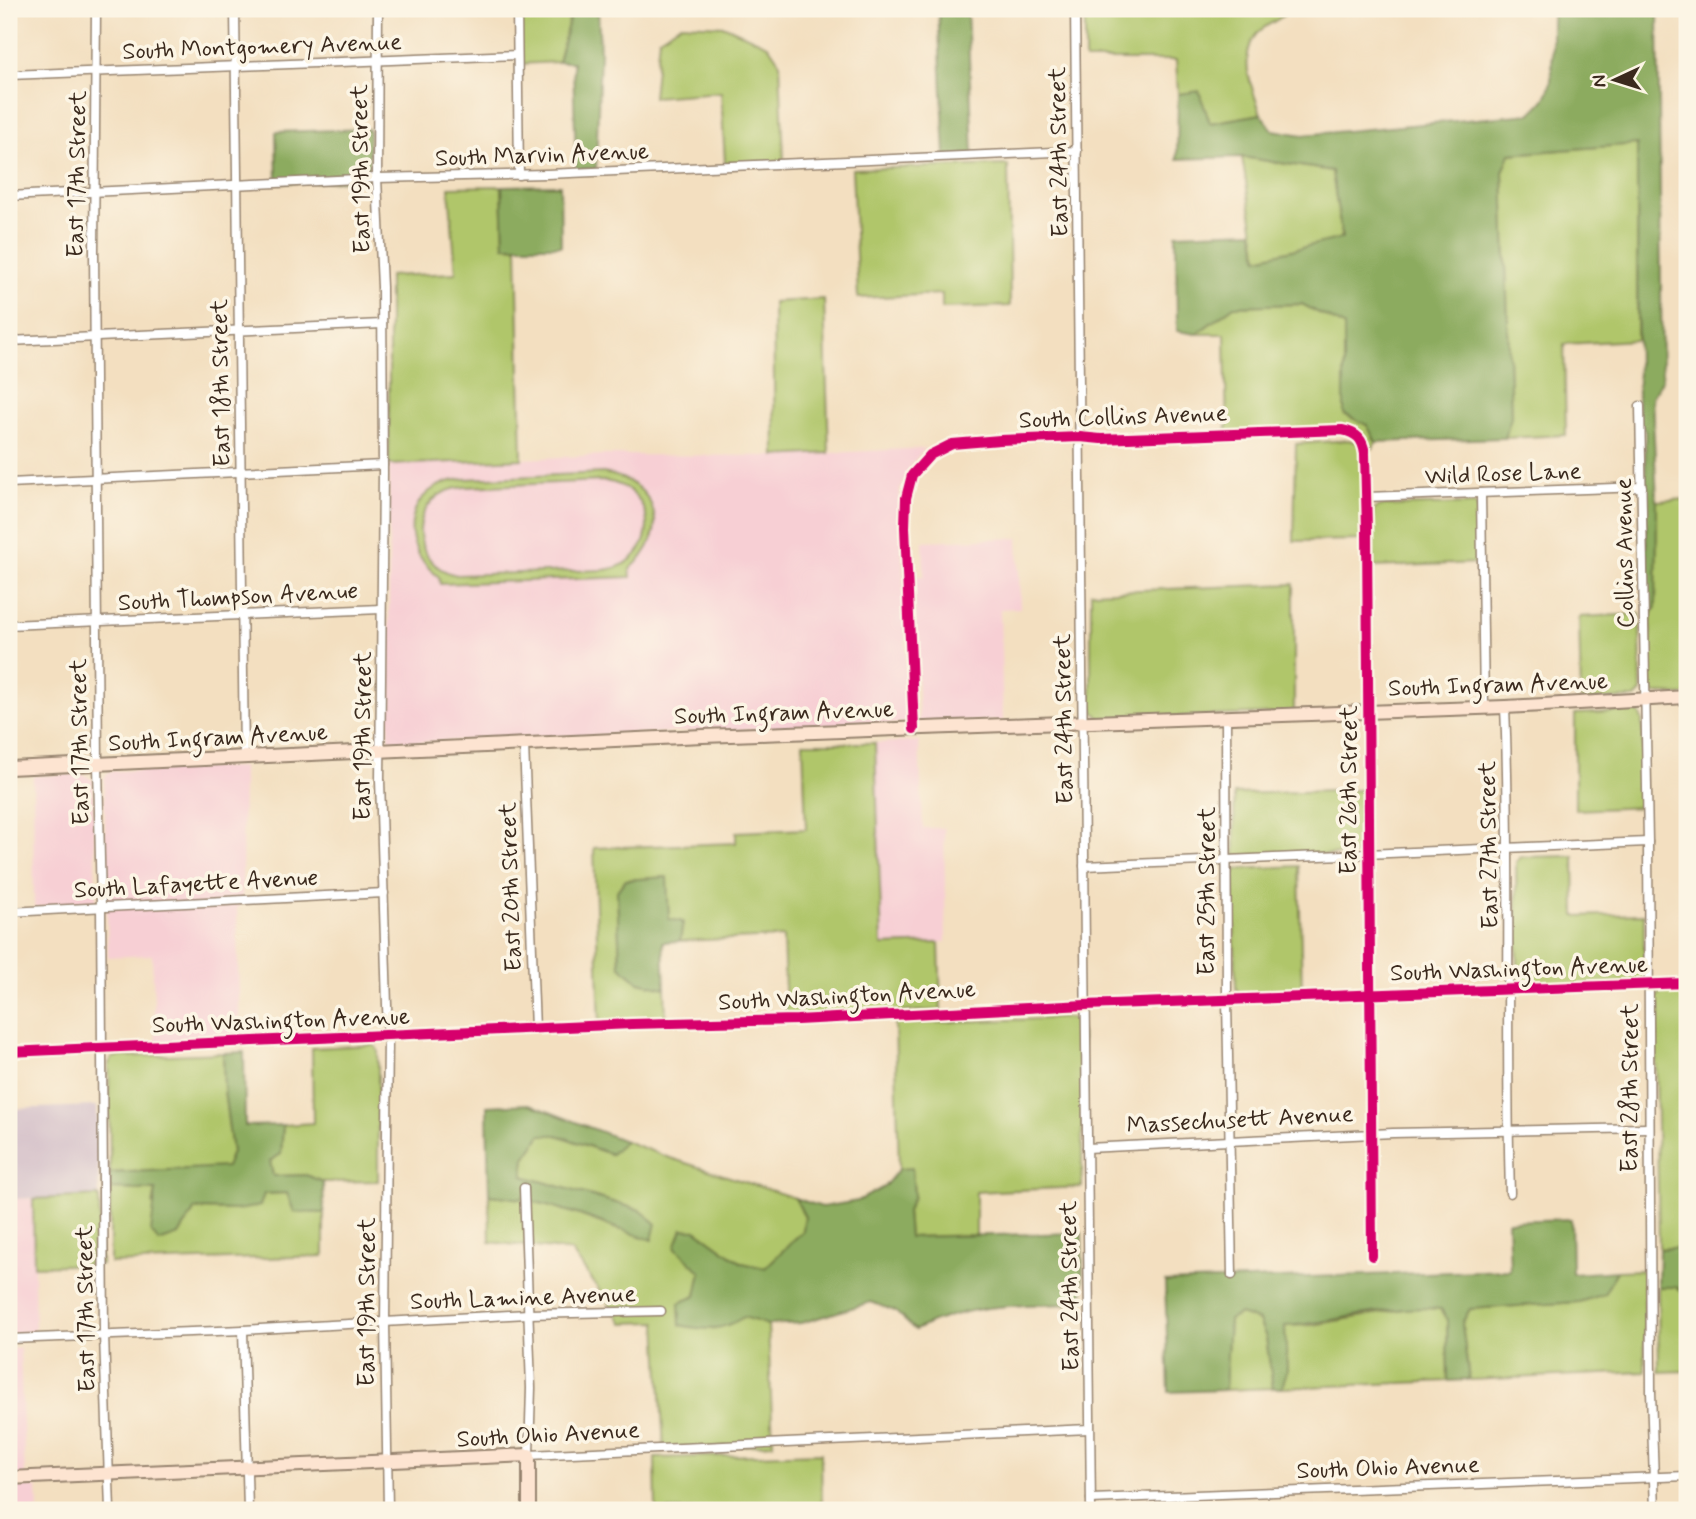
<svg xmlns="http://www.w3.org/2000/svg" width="1696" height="1519" font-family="Mynerve,sans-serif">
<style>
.built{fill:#f7cfd4}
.industrial{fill:#d2bdc8}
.green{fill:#b0c66a;stroke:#767844;stroke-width:2;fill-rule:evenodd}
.forest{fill:#8cab5e;stroke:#646a3e;stroke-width:2}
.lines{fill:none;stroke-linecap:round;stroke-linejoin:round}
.street-casing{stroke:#97846f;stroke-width:11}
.secondary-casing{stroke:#97846f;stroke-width:16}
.street{stroke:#fff;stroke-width:8}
.secondary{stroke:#fde4d1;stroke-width:12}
.cycleway-casing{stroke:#fcf5e5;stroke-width:15}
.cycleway{stroke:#d6006c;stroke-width:10}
.labels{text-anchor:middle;stroke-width:7;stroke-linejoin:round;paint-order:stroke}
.street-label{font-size:24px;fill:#3b2a1e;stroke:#fcf5e5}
</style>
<rect width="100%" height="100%" fill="#fcf5e5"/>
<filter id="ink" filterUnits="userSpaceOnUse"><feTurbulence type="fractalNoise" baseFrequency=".0143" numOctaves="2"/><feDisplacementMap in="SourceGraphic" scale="14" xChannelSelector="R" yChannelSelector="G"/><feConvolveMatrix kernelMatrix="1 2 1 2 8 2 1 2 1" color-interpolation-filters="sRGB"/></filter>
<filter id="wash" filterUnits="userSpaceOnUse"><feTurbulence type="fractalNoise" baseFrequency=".00686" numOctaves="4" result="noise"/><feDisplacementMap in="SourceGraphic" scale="28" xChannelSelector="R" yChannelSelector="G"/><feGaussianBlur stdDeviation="1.57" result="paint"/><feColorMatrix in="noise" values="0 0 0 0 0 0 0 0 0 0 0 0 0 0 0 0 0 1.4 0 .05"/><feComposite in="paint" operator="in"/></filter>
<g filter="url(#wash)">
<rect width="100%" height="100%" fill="#f3dfc0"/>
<g class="built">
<polygon points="925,448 911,465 900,489 908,723 389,743 389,465 606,455 775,456"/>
<polygon points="1018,538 1020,608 1000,609 1003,721 919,723 914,576 924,576 923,541"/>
<polygon points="919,741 923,828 944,828 946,942 882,945 875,743"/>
<polygon points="243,767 242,897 237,910 240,1042 156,1045 152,955 108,957 104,779 108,773 113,771"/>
<polygon points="82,774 93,780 96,901 91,905 34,907 33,776"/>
<polygon points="9,1199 33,1199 35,1337 9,1338"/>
<polygon points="20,1348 25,1476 9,1476 9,1349"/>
<polygon points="9,1487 37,1487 38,1510 9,1510"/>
</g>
<polygon class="industrial" points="97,1106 99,1196 9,1199 9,1109"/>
<g class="green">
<polygon points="519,9 572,9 558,62 519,64"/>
<path d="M1085,9h65l1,2 138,-2c-8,13 -26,15 -34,27 -17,24 -2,54 6,78l-52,9 -10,-31 -21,2 -2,-34h-91z"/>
<polygon points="681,24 725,26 768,45 780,63 784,162 725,163 721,92 653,97 659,38"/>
<polygon points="1637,144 1637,340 1564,344 1566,435 1505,438 1511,417 1503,172 1510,154"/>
<polygon points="1242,157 1332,171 1342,239 1258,258"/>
<polygon points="1008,165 1010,306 942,308 942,294 858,298 852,169"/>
<polygon points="502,186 504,246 517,247 522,459 389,465 389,276 456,273 449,187"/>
<polygon points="824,299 829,453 775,456 773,302"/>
<polygon points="1302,304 1344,326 1344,414 1367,425 1376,442 1373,448 1361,435 1345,431 1227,436 1225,334 1196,334 1234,306"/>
<polygon points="1349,440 1359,443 1365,454 1365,540 1294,541 1296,444"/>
<path d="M603,473c55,8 70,60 27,96l1,8 -191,7 -1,-7c-45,-33 -33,-93 24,-98zM603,481c59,6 58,83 1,89l-147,5c-51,-10 -50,-84 8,-88z"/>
<polygon points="1687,499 1687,695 1653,694 1650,685 1651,615 1656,607 1657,501"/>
<polygon points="1474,504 1478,508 1478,563 1373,567 1373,511 1379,506"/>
<polygon points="1294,584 1294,713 1101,719 1094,712 1091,703 1091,592"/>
<polygon points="1640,614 1641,692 1635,698 1581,700 1579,617"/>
<polygon points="1633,711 1639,713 1642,720 1644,807 1575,810 1575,714"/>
<polygon points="803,743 875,743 882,945 939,943 941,1010 786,1018 783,937 680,941 683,922 669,919 666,877 625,880 617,891 620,966 639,982 665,988 666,1023 600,1026 594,848 736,843 736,832 806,829"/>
<polygon points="1364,790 1365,854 1235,857 1234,794"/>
<polygon points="1574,856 1575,916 1644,914 1644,978 1638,982 1522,988 1518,982 1516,862 1521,857"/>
<polygon points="1299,866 1302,994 1241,995 1236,989 1233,874 1238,869"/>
<polygon points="1687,991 1687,1247 1659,1249 1655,999 1661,992"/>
<polygon points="1069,1018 1074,1020 1082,1036 1082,1187 976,1192 976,1235 909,1237 907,1210 914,1195 912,1169 899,1169 895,1024"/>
<polygon points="374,1045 378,1050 378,1181 323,1182 306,1175 273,1176 270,1161 281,1154 283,1125 313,1123 312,1048"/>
<polygon points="223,1053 224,1090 232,1152 226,1168 110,1173 109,1063 113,1057"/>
<path d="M541,1135h16l53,19 15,-13 42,16 128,41 10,19 -2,14 -38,37 -23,-5 -46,-33 -5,31 10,11 -5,24 72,29 5,119 -109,6 -7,-128 -34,1 -52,-72 -81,-9 -1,-47c46,3 87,18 130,35l21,-20 -117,-34 2,-18z"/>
<polygon points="110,1189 156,1190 153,1205 179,1235 195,1209 237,1210 263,1194 287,1193 294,1212 324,1213 324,1256 110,1263"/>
<polygon points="99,1196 101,1264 34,1266 33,1199"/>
<polygon points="1644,1270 1645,1372 1469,1380 1462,1323 1470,1309 1579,1302 1604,1294 1617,1271"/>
<polygon points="1658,1287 1677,1287 1687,1296 1687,1371 1659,1372"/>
<polygon points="1416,1307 1440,1309 1447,1320 1448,1381 1282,1388 1287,1370 1284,1326 1313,1325"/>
<polygon points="1240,1314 1259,1321 1266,1337 1273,1388 1225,1390 1229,1320"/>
<polygon points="821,1453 822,1510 656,1510 655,1458"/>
</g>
<g class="forest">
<polygon points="572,9 598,9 600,53 596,169 576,169 573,62 558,62"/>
<polygon points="938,9 967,9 973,154 945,156"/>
<path d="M1553,9h105l4,371 -10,17 5,104 -1,106 -5,8 -4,-8 -2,-176 -7,-10 -1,-277 -127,10 -7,18 8,245 -6,21 -129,4 -9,-17 -23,-11v-88l-42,-22 -68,2 -38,28 -19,-3 -1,-97 77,-3 5,27 84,-20 -10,-67 -90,-14 -65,2 1,-65 21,-3 11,32 51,-9 12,16 30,5 227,-21c5,-5 12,-11 15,-16 13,-22 4,-64 8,-89z"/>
<polygon points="369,129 369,180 277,183 276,132"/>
<polygon points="560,185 561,246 504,246 502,186"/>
<polygon points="667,877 669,919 683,922 680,941 663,942 665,988 639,982 620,966 617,891 625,880"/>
<polygon points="244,1052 245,1126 283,1125 281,1154 270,1161 273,1176 306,1175 323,1182 324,1213 294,1212 287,1193 264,1194 260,1206 237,1210 195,1209 179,1235 159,1242 151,1232 156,1190 110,1189 110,1173 226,1167 232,1152 224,1090 223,1053"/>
<path d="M529,1104l96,37 -14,13 -54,-19h-16l-16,23 -2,18 117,34 16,13 -4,17c-57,-18 -102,-41 -163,-45l-2,-89z"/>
<path d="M912,1168l2,28 -7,15 2,26 173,-4 1,71c-59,1 -114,-2 -168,26l-20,-19 -24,-9 -70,21 -33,2 -24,-8c-23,14 -38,14 -64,8l-1,-22 17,-7 5,-24 -26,-25 7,-18 14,1 46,33 23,5 38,-37 2,-14 -10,-19 27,9 36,-6 26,-14 15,-18z"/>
<path d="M1571,1219l1,55 45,-3 -13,23 -25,8 -109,7 -8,14 7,57 -21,1 -1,-61 -6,-11c-52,-5 -105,14 -156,17l2,44 -5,18h-9l-7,-51 -7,-16 -19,-7 -11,6 -4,70 -56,2 -4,-110 345,-12 -2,-49z"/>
<polygon points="1687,1247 1687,1296 1677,1287 1658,1287 1659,1249"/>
</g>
</g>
<g filter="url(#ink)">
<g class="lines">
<g class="street-casing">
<g id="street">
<polyline points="96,9 94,251 98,764 101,907 104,1335 110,1510"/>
<polyline points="235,9 244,758"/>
<polyline points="378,9 377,178 382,287 383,473 380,780 388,1037 385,1322 388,1510"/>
<polyline points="517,9 519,175"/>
<polyline points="1075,9 1091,1510"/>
<polyline points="9,75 517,55"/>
<polyline points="9,196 377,178 547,174 1077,151"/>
<polyline points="9,341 382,324"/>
<polyline points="1640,406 1648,842 1651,1392 1655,1510"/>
<polyline points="9,483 383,465"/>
<polyline points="1481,493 1484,707"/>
<polyline points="1366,497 1642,487"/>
<polyline points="9,625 381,609"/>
<path d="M1505,707c7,162 0,324 5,486"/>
<polyline points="1226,716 1227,1000 1232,1275"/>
<path d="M914,729l-9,-202 1,-29 6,-23 18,-20 22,-11 48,-4 80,-3 21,2 241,-9c15,3 21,9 23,24l2,75 5,727"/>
<polyline points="524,744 535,1029"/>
<polyline points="1084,866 1648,842"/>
<polyline points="9,912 384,893"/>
<polyline points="9,1052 632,1024 797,1020 1085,1005 1687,983"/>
<polyline points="1087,1148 1393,1133 1648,1128"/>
<polyline points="524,1188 531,1388 529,1455 1089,1429"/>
<polyline points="243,1330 248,1510"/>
<polyline points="9,1339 243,1330 528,1314 661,1311"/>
<polyline points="1091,1499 1687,1476"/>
</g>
</g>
<g class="secondary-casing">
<g id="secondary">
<polyline points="9,768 703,736 1505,707 1687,697"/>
<polyline points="9,1478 529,1455 529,1510"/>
</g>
</g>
<use href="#street" class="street"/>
<use href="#secondary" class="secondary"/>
<g class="cycleway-casing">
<g id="cycleway">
<path d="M914,729l-9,-202 1,-29 6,-23 18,-20 22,-11 48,-4 80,-3 21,2 241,-9c15,3 21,9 23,24l2,75 5,727"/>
<polyline points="9,1052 632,1024 797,1020 1085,1005 1687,983"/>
</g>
</g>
<use href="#cycleway" class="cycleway"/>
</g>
</g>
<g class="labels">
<g class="street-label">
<text transform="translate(262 46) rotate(-2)" y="8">South Montgomery Avenue</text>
<text transform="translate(1058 152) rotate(-91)" y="8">East 24th Street</text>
<text transform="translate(542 154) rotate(-2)" y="8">South Marvin Avenue</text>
<text transform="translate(360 169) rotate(-91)" y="8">East 19th Street</text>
<text transform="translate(76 174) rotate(-89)" y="8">East 17th Street</text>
<text transform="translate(220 383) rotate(-91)" y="8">East 18th Street</text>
<text transform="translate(1123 416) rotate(-2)" y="8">South Collins Avenue</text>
<text transform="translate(1503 473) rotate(-2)" y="8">Wild Rose Lane</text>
<text transform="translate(1624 553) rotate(-91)" y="8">Collins Avenue</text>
<text transform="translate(238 596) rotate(-3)" y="8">South Thompson Avenue</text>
<text transform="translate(1498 684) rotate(-2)" y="8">South Ingram Avenue</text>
<text transform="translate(784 712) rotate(-2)" y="8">South Ingram Avenue</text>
<text transform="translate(1063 719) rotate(-91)" y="8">East 24th Street</text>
<text transform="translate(362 736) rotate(-90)" y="8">East 19th Street</text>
<text transform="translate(218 737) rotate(-3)" y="8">South Ingram Avenue</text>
<text transform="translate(79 742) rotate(-91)" y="8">East 17th Street</text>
<text transform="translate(1348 790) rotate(-90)" y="8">East 26th Street</text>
<text transform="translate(1488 845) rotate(-91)" y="8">East 27th Street</text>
<text transform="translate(196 883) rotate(-3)" y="8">South Lafayette Avenue</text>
<text transform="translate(510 887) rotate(-92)" y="8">East 20th Street</text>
<text transform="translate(1206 891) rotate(-90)" y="8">East 25th Street</text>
<text transform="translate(1519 968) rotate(-2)" y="8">South Washington Avenue</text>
<text transform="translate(847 995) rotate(-3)" y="8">South Washington Avenue</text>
<text transform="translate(281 1020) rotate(-2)" y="8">South Washington Avenue</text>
<text transform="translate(1629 1088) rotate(-90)" y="8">East 28th Street</text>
<text transform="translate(1240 1119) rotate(-3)" y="8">Massechusett Avenue</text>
<text transform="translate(1069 1286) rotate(-91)" y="8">East 24th Street</text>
<text transform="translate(523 1297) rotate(-2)" y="8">South Lamine Avenue</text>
<text transform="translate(366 1302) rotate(-90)" y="8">East 19th Street</text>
<text transform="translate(85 1309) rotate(-91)" y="8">East 17th Street</text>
<text transform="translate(548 1434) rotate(-3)" y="8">South Ohio Avenue</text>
<text transform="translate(1388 1467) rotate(-2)" y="8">South Ohio Avenue</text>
</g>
</g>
<rect width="1696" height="1519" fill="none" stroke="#fcf5e5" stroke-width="35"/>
<g transform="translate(1615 80) rotate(266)" stroke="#fcf5e5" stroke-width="5" paint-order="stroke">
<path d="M0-5L12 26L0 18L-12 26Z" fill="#3b2a1e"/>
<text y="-10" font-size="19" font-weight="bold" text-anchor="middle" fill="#3b2a1e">N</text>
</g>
</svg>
